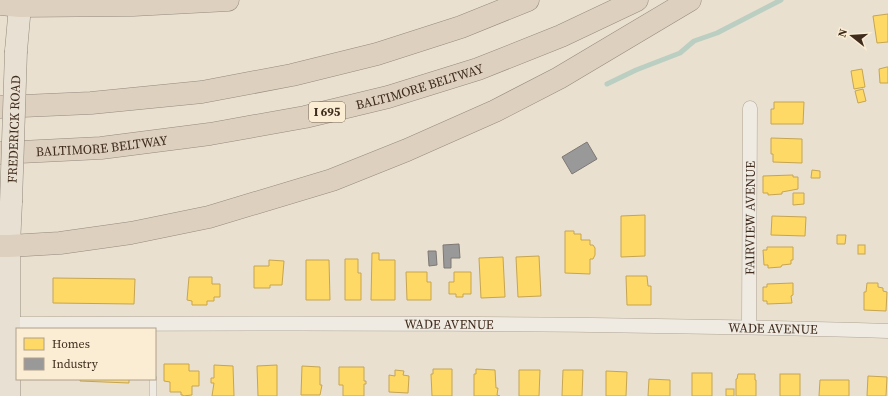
<svg xmlns="http://www.w3.org/2000/svg" width="888" height="396" font-family="'Source Serif 4',serif">
<style>
.homes{fill:#ffd966;stroke:#c6a550}
.industry{fill:#999;stroke:#7e7874}
.lines{fill:none;stroke-linecap:round;stroke-linejoin:round}
.stream{stroke:#bacec1;stroke-width:5}
.lane-casing{stroke:#afa597;stroke-width:8}
.street-casing{stroke:#afa597;stroke-width:15}
.primary-casing{stroke:#948a7f;stroke-width:23}
.highway-casing{stroke:#948a7f;stroke-width:23}
.lane{stroke:#f0ebe2;stroke-width:7}
.street{stroke:#f0ebe2;stroke-width:14}
.primary{stroke:#e8e0d2;stroke-width:22}
.highway{stroke:#ddd0bf;stroke-width:22}
.primary-bridge-casing{stroke:#948a7f;stroke-width:23;stroke-linecap:butt}
.primary-bridge{stroke:#e8e0d2;stroke-width:22}
.labels{text-anchor:middle;stroke-width:4;stroke-linejoin:round;paint-order:stroke}
.shield{fill:#faedd4;stroke:#786654;stroke-width:1}
.shield-label{font-size:12px;font-weight:bold;fill:#402c1d}
.street-label{font-size:13px;fill:#402c1d;stroke:#faedd4}
</style>
<rect width="100%" height="100%" fill="#e9e0cf"/>
<g class="homes">
<polygon points="888,14 888,42 877,43 873,16"/>
<polygon points="887,67 888,67 888,83 880,83 879,69"/>
<polygon points="862,69 865,87 854,89 851,71"/>
<polygon points="863,89 866,101 858,103 855,91"/>
<polygon points="774,102 804,102 803,124 771,124 771,109 774,109"/>
<polygon points="771,138 802,139 802,163 773,162 773,154 771,154"/>
<polygon points="812,170 820,171 820,178 811,178"/>
<polygon points="793,175 793,177 798,177 798,189 782,192 782,194 768,195 768,193 763,193 763,176"/>
<polygon points="793,193 804,193 804,204 793,205"/>
<polygon points="645,215 645,256 621,257 621,216"/>
<polygon points="772,216 806,217 805,236 771,235"/>
<polygon points="565,231 574,231 574,234 581,234 581,240 590,240 590,245 593,245 595,248 595,255 593,259 590,259 590,274 565,273"/>
<polygon points="837,235 846,235 845,244 837,244"/>
<rect x="858" y="245" width="7" height="9"/>
<polygon points="767,247 793,247 793,260 791,260 791,264 782,265 781,267 768,268 768,265 764,265 763,250 767,250"/>
<polygon points="372,253 379,253 379,260 395,260 395,300 371,300"/>
<polygon points="539,256 541,296 518,297 516,257"/>
<polygon points="503,257 505,297 481,298 479,258"/>
<polygon points="345,259 358,259 358,273 361,273 361,300 345,300"/>
<polygon points="269,260 284,261 282,285 270,285 270,288 254,288 254,266 269,266"/>
<polygon points="306,260 329,260 330,300 306,300"/>
<polygon points="406,272 427,272 427,282 431,282 431,300 407,300"/>
<polygon points="454,272 471,272 471,294 463,294 463,297 456,297 456,294 449,294 449,282 454,282"/>
<polygon points="626,276 647,276 648,286 651,286 651,305 627,305"/>
<polygon points="189,277 212,277 212,284 220,284 220,297 214,297 214,301 207,301 207,305 192,305 192,301 187,300"/>
<polygon points="53,278 135,279 134,304 53,303"/>
<polygon points="793,283 793,295 791,296 792,303 767,304 767,301 763,301 763,287 767,287 767,284"/>
<polygon points="867,283 878,283 878,287 883,288 883,291 887,292 886,311 864,310 864,292 866,292"/>
<polygon points="164,364 189,364 189,371 199,371 199,386 192,386 192,395 183,396 183,395 181,395 181,392 170,392 170,382 164,381"/>
<polygon points="214,365 233,366 234,396 212,396 214,383 211,383 211,378 214,378"/>
<polygon points="277,365 277,396 258,396 257,366"/>
<polygon points="302,366 320,367 320,385 322,385 320,395 301,395"/>
<polygon points="339,367 364,367 364,381 366,381 366,384 364,384 364,396 343,396 343,385 339,385"/>
<polygon points="433,369 452,369 452,396 432,396 431,374 433,374"/>
<polygon points="476,369 495,370 496,388 498,388 497,395 500,396 474,396 474,374 476,374"/>
<polygon points="395,370 404,371 403,375 409,376 408,393 389,392 389,375 395,376"/>
<polygon points="519,370 540,370 539,396 519,396"/>
<polygon points="563,370 583,370 582,396 562,396"/>
<polygon points="606,371 627,372 626,396 606,396"/>
<rect x="692" y="373" width="20" height="23"/>
<polygon points="738,374 755,374 755,380 756,380 756,396 736,396 736,379 737,379"/>
<rect x="780" y="374" width="20" height="22"/>
<polygon points="868,376 887,377 886,396 867,396"/>
<polygon points="80,379 129,379 129,383 80,381"/>
<polygon points="649,379 670,380 670,396 648,396"/>
<polygon points="820,380 849,380 849,396 819,396"/>
<rect x="726" y="389" width="8" height="7"/>
</g>
<g class="industry">
<polygon points="587,142 597,159 572,174 562,157"/>
<polygon points="459,244 460,258 451,258 451,268 444,268 443,245"/>
<polygon points="428,251 436,251 437,265 429,266"/>
</g>
<g class="lines">
<polyline class="stream" points="607,84 636,70 680,53 694,41 717,33 781,0"/>
<g class="lane-casing">
<polyline id="lane" points="153,396 153,379"/>
</g>
<g class="street-casing">
<g id="street">
<path id="s1" d="M10,324c292,-1 585,-2 878,7"/>
<path id="s2" d="M749,327l1,-219"/>
</g>
</g>
<g class="primary-casing">
<g id="primary">
<polyline points="16,51 20,6 16,0"/>
<polyline points="9,396 9,246 11,202"/>
</g>
</g>
<g class="highway-casing">
<g id="highway">
<polyline points="0,4 20,6 133,5 228,0"/>
<polyline points="0,107 91,103 202,92 292,75 377,54 461,27 528,0"/>
<path id="s3" d="M0,153l101,-5 109,-14 95,-17 83,-20 90,-28 83,-33 76,-36"/>
<polyline points="0,246 9,246 60,243 131,233 209,217 332,180 407,150 495,111 559,78 690,0"/>
</g>
</g>
<use href="#lane" class="lane"/>
<use href="#street" class="street"/>
<use href="#primary" class="primary"/>
<use href="#highway" class="highway"/>
<g class="primary-bridge-casing">
<g id="primary-bridge">
<path id="s4" d="M11,202l5,-151"/>
</g>
</g>
<use href="#primary-bridge" class="primary-bridge"/>
</g>
<g class="labels">
<rect class="shield" x="309" y="102" width="36" height="20" rx="3"/>
<g class="shield-label">
<text x="327" y="116">I 695</text>
</g>
<g class="street-label">
<text dy="5" stroke="none"><textPath href="#s3" startOffset="426">BALTIMORE BELTWAY</textPath></text>
<text dy="5" stroke="none"><textPath href="#s4" startOffset="73">FREDERICK ROAD</textPath></text>
<text dy="5" stroke="none"><textPath href="#s3" startOffset="102">BALTIMORE BELTWAY</textPath></text>
<text dy="5" stroke="none"><textPath href="#s2" startOffset="109">FAIRVIEW AVENUE</textPath></text>
<text dy="5" stroke="none"><textPath href="#s1" startOffset="439">WADE AVENUE</textPath></text>
<text dy="5" stroke="none"><textPath href="#s1" startOffset="763">WADE AVENUE</textPath></text>
</g>
</g>
<rect x="16" y="328" width="140" height="52" fill="#faedd4" stroke="#b0a08b"/>
<rect x="24" y="338" width="20" height="12" fill="#ffd966" stroke="#b0a08b"/>
<text x="52" y="348" font-size="12" fill="#402c1d">Homes</text>
<rect x="24" y="358" width="20" height="12" fill="#999999" stroke="#b0a08b"/>
<text x="52" y="368" font-size="12" fill="#402c1d">Industry</text>
<g transform="translate(852 36) rotate(287)" stroke="#faedd4" stroke-width="3" paint-order="stroke">
<path d="M0-3L7 15L0 10L-7 15Z" fill="#402c1d"/>
<text y="-6" font-size="11" font-weight="bold" text-anchor="middle" fill="#402c1d">N</text>
</g>
</svg>
